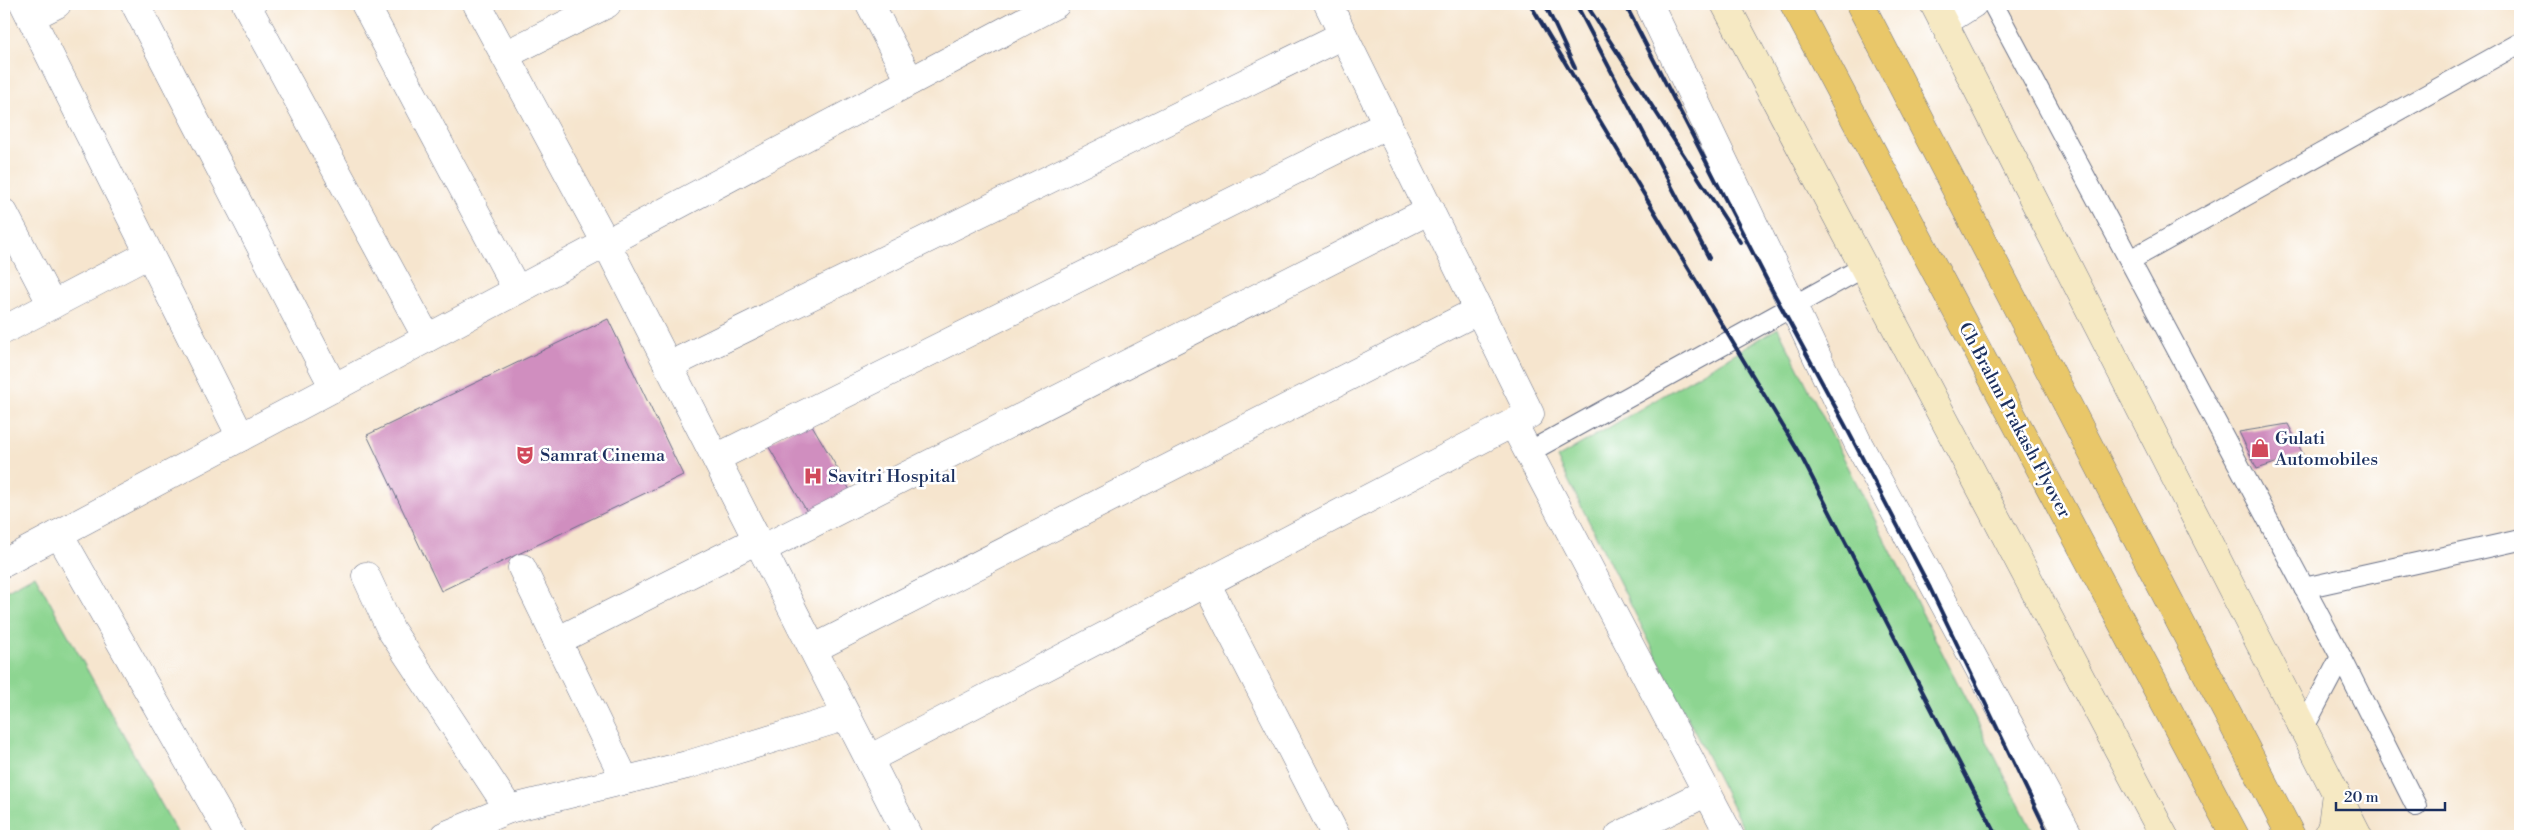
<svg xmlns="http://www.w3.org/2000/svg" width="2524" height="840" font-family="'Libre Bodoni',serif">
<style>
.green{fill:#8dd591;stroke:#548278}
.building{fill:#d08ebf}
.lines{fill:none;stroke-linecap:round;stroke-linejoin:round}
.lane-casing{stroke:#686f85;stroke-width:22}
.street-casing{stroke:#686f85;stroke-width:29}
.secondary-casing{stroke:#686f85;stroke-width:29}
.primary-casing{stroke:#686f85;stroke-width:29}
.lane{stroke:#fff;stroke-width:20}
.street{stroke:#fff;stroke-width:28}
.secondary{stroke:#f6e9c3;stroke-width:28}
.primary{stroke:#e9c769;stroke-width:28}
.rail{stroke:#1b2f5e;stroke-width:4}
.labels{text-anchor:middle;stroke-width:5;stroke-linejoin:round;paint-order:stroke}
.street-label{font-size:18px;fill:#1b2f5e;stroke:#fff}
.poi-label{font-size:18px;fill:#1b2f5e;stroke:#fff;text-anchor:start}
</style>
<rect width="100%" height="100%" fill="#fff"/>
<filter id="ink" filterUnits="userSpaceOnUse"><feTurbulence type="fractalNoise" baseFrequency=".02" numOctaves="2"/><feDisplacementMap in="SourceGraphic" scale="10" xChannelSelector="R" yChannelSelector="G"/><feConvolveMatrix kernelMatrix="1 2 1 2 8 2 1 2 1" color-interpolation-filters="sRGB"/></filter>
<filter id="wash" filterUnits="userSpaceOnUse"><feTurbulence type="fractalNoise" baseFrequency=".0096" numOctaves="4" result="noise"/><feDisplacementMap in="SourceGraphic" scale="20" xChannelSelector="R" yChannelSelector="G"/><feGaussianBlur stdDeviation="1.12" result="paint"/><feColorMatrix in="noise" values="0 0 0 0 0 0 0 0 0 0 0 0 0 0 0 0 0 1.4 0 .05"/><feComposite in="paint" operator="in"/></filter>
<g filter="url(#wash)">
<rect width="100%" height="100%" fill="#f6e5ce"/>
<g class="green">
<polygon points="1778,328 2035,836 1747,836 1557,458"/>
<polygon points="35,575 179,836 4,836 4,592"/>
</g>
<g id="blocks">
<g class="building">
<polygon points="608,319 683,475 441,591 367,435"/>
<polygon points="809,420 850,490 809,515 767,444"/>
<polygon points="2288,424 2303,454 2257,469 2239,432"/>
</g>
</g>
</g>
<g filter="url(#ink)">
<use href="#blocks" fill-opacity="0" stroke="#686f85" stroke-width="1"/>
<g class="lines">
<g class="lane-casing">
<g id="lane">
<polyline points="1993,4 2341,657 2303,729"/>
<polyline points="2130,260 2520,43"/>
<polyline points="1529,452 1864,267"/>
<polyline points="2304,588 2520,540"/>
<polyline points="2341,657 2416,806"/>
</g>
</g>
<g class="street-casing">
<g id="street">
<polyline points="24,4 241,437"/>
<polyline points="135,4 334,388"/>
<polyline points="246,4 427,338"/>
<polyline points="365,4 517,290"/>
<polyline points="477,4 606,243 908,836"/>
<polyline points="870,4 910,81"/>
<polyline points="1649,4 1859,445 2069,836"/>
<polyline points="31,17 57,4"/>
<polyline points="1943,23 1973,4"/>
<polyline points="505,55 607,4"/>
<polyline points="4,213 52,305"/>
<polyline points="4,330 149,254"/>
<polyline points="668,366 1343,35"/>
<polyline points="1513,423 1730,836"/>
<polyline points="716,458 1388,124"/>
<polyline points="59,534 231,836"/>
<polyline points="762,549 1430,210"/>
<polyline points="4,563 1056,4"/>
<polyline points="522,568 625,780"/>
<polyline points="366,576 391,630 509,809"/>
<polyline points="1206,583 1336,836"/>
<polyline points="557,641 757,540"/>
<polyline points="813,649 1479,310"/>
<polyline points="869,759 1530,414 1328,4"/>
<polyline points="444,836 509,809 687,765 847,716"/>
<polyline points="1619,836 1707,792"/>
</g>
</g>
<g class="secondary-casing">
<g id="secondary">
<polyline points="1725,4 2164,836"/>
<polyline points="1934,4 2358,836"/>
<polyline points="2328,836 2332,825 2336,793"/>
</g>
</g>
<g class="primary-casing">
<g id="primary">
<polyline points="1794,4 2235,836"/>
<polyline points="1860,4 2291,836"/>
</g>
</g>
<use href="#lane" class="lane"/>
<use href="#street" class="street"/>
<use href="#secondary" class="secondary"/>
<use href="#primary" class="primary"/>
<g class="rail">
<polyline points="1530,4 1802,458 1997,836"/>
<polyline points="1545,4 1575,68"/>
<polyline points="1576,4 1709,258"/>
<polyline points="1586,4 1740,242"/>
<polyline points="1625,4 1773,292 1845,425 1930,588 2049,836"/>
</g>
</g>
</g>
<defs>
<g id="shop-bare" transform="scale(1.5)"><path d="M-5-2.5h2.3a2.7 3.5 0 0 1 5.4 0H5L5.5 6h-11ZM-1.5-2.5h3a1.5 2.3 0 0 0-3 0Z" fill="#d1495b" stroke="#fff" stroke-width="2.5" paint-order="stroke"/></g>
<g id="theatre-bare" transform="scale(1.5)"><path d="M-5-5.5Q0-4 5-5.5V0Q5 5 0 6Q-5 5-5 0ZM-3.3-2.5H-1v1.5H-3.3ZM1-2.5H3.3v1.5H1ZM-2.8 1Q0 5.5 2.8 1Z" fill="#d1495b" stroke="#fff" stroke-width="2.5" paint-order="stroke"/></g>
<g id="hospital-bare" transform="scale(1.5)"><path d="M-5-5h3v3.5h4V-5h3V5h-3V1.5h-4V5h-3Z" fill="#d1495b" stroke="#fff" stroke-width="2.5" paint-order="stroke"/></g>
</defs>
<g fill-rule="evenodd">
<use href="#shop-bare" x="2260" y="448"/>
<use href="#theatre-bare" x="525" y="455"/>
<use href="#hospital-bare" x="813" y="476"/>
</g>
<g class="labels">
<g class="street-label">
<text transform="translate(2015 420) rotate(62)" y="6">Ch Brahm Prakash Flyover</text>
</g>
<g class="poi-label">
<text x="2275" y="444">Gulati<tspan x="2275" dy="21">Automobiles</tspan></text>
<text x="540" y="461">Samrat Cinema</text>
<text x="828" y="482">Savitri Hospital</text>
</g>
</g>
<rect width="2524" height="840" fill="none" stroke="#fff" stroke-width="20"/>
<path d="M2336 802v8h109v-8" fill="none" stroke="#1b2f5e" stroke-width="2.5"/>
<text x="2344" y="802" font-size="15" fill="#1b2f5e" stroke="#ffffff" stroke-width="4" paint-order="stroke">20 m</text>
</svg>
